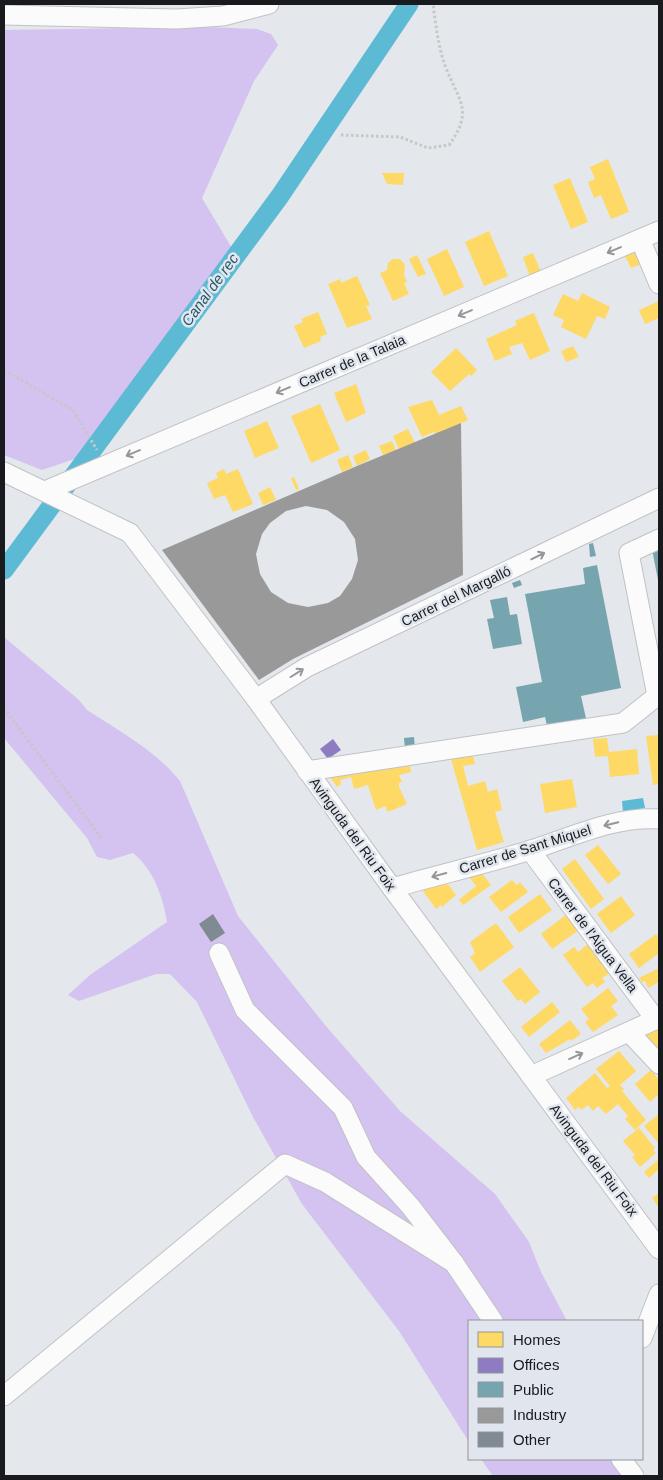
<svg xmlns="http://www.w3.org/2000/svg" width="663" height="1480" font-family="Arial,sans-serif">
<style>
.forest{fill:#d4c2f0}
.water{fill:#5cbad5}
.homes{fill:#ffd966}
.offices{fill:#8e7cc3}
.public{fill:#76a5af}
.industry{fill:#999;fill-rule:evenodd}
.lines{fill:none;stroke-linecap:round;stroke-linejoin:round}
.canal{stroke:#5cbad5;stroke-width:19}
.building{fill:#808a92}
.minor-casing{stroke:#c0c2c5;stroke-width:21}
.path{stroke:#c6c7c8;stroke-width:3;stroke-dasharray:2.5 2.5;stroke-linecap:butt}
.minor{stroke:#fbfbfc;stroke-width:19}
.oneway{stroke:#959698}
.labels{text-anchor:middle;stroke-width:5;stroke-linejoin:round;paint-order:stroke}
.street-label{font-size:14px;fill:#191a1d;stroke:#e1e6ee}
.water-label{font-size:15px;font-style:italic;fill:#285969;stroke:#e1e6ee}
</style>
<rect width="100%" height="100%" fill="#e4e7eb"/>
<g class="forest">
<polygon points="205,27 257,29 271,34 278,45 254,81 202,198 236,255 104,449 42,470 4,455 4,30"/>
<path d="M4,637l75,63 8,10c32,21 68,40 93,71l58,135 87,109 75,86 95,83 34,48 12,30 26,49h-98v121l-70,-111 -97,-127 -49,-87 -56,-115 -27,-28h-14l-77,27 -11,-6 22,-20 77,-53c-4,-25 -13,-52 -34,-69l-23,7 -13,-3 -10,-19 -83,-100z"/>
<polygon points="481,1459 630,1459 640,1476 493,1476"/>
</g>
<polygon class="water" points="643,798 645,808 623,812 622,801"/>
<g class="homes">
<polygon points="608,159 629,212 611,219 601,195 594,198 588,182 595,179 590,167"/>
<polygon points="382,173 404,173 403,185 387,184"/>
<polygon points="570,178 588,222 571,229 553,185"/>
<polygon points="489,231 508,276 484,286 465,242"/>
<polygon points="447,249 464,287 444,296 427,259"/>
<polygon points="636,249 644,263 631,268 624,254"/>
<polygon points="533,253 541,272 530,277 523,257"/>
<polygon points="417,255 426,274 418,277 409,259"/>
<polygon points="393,259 400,259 405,265 404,275 407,282 404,283 409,294 393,301 380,273 387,270 388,263"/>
<polygon points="357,276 370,305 366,306 372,319 347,328 328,284 340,279 341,283"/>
<polygon points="582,293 610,307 605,319 597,316 586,339 561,327 564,320 553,315 563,294 578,301"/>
<polygon points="659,301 659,318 645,324 639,310"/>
<polygon points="318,312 327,334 320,337 321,341 304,348 294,326 303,322 301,319"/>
<polygon points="534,313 550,351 530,360 522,343 509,347 512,354 495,361 486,339 517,325 515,321"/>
<polygon points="573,346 579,357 566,362 561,351"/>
<polygon points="456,348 477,370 471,376 469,374 450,391 431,372"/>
<polygon points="356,384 366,413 346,422 334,393"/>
<polygon points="432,400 439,415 461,406 468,420 436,435 434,432 422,437 408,407"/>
<polygon points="320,404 340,450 311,463 291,416"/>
<polygon points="267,421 279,448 255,458 244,431"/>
<polygon points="408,429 415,443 399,449 393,436"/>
<polygon points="392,441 396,450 383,455 379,446"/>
<polygon points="366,450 370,459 357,466 353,456"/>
<polygon points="348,455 353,467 342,472 337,460"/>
<polygon points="224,469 226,474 238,469 253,504 233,512 225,495 214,499 207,483 218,478 216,473"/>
<polygon points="294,477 299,489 296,490 291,478"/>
<polygon points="270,487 276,500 263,505 258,493"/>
<polygon points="659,735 659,784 653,785 646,736"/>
<polygon points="607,738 609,752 637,749 639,774 610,777 608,756 595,757 593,739"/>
<polygon points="473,756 475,764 463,766 468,786 485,781 488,792 497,789 502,810 495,812 504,842 477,850 451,759"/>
<polygon points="410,766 411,772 399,775 402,782 399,783 399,787 407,804 388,812 385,806 376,810 368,785 354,789 351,777 340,780 341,784 337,787 328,774"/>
<polygon points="572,779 577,807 545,813 540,784"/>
<polygon points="598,845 621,874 608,884 585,855"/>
<polygon points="575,859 604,899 591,909 562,869"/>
<polygon points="480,871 491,885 463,905 459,900 476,886 467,874"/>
<polygon points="512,880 517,885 520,882 528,892 501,912 489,897"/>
<polygon points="448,884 456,895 442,907 441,905 436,909 423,891 426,888"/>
<polygon points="540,894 552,910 519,933 508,917"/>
<polygon points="621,896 635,915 611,933 597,914"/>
<polygon points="567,914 579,930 552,949 541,934"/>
<polygon points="496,923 514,947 480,972 470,957 475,953 470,942"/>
<polygon points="656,934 659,938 659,953 639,968 629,954"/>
<polygon points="588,944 610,973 602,978 605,982 597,988 593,983 587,987 563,955 574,947 578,952"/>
<polygon points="520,967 540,992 525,1004 521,999 518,1001 502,981"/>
<polygon points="659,968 659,982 648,988 645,981 642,982 639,978"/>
<polygon points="608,988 618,1001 611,1006 618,1015 593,1032 585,1022 589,1019 581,1009"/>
<polygon points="552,1002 560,1012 529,1037 521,1027"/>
<polygon points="570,1020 581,1034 571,1041 570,1039 546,1053 539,1044"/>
<polygon points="659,1029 659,1053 646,1038 647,1035"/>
<polygon points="619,1051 636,1071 620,1085 624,1089 622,1091 646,1120 635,1130 625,1119 628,1116 618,1104 606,1114 598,1106 593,1111 588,1105 581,1110 579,1107 575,1110 566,1098 595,1073 607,1088 610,1086 596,1069"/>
<polygon points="651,1070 659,1080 659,1094 650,1102 635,1084"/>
<polygon points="659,1114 659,1144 644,1126"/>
<polygon points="639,1128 655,1148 653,1150 656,1153 640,1167 632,1157 635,1155 623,1141"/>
<polygon points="659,1159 659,1169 649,1178 644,1172"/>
<polygon points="659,1193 659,1208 652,1198"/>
</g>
<polygon class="offices" points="333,739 341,750 328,759 320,749"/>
<g class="public">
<polygon points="593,543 596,556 590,557 589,544"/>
<polygon points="659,547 659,580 658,580 652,549"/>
<polygon points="597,565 621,688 581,696 587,723 548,730 545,717 523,722 516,687 542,682 525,594 585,584 583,568"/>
<polygon points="520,580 522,585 514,588 512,583"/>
<polygon points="507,597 510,615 517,614 522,644 493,649 487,619 494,618 490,600"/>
<polygon points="414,737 415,749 405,750 404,738"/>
</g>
<path class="industry" d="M461,423l2,152 -170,84 -34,21 -97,-130 195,-84zM306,506l21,4 17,12 11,17 3,21 -6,19 -12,17 -12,7 -20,4 -20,-4 -17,-11 -11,-18 -4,-20 6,-20 8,-11 16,-12z"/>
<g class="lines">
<polyline class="canal" points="4,570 280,196 409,4"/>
</g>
<polygon class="building" points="213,914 225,933 211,942 199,924"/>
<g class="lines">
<g class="minor-casing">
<g id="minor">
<polyline points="4,15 177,19 223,16 269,4"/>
<polyline points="640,239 659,284"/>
<polyline points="4,472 130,533 256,699 392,888 659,1249"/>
<polyline points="45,491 659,231"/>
<polyline points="256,699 307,667 659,498"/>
<polyline points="307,771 623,723 657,696 629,553 659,539"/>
<polyline points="530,850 656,1020"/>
<path d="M392,888c46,-13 93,-24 139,-38 41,-13 84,-34 128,-31"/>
<polyline points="219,953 245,1010 343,1108 366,1157 411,1207 454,1263 493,1321"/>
<polyline points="629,1032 659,1064"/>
<polyline points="531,1076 659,1018"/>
<polyline points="642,1338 659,1294"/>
<polyline points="4,1396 285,1164 325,1182 454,1263"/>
<polyline points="621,1459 634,1476"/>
</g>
</g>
<g class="path">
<path d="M341,135l59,2 28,11 21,-3c25,-34 10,-44 -3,-77 -8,-21 -10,-42 -13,-64"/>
<polyline points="4,370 73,410 97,450"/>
<polyline points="4,708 103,840"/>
</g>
<use href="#minor" class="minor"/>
</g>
<defs><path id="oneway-shaft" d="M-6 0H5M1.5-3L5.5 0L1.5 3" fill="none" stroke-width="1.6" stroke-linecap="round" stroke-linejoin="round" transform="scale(1.25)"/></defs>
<g class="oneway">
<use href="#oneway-shaft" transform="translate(614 250) rotate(157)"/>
<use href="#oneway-shaft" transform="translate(465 313) rotate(157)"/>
<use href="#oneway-shaft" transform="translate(283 390) rotate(157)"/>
<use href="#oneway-shaft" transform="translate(133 453) rotate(157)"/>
<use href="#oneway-shaft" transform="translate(538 556) rotate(-26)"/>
<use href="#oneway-shaft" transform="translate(297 673) rotate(-32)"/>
<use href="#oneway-shaft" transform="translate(611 824) rotate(167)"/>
<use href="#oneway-shaft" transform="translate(439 875) rotate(165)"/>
<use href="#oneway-shaft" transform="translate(576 1056) rotate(-24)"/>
</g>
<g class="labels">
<g class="street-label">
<text transform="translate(352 361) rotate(-23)" y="5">Carrer de la Talaia</text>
<text transform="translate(456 596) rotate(-26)" y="5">Carrer del Margalló</text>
<text transform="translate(353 834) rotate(54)" y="5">Avinguda del Riu Foix</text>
<text transform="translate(525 849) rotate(-17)" y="5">Carrer de Sant Miquel</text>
<text transform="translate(593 935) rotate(53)" y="5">Carrer de l'Aigua Vella</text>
<text transform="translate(594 1160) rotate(53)" y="5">Avinguda del Riu Foix</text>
</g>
<g class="water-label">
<text transform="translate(210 290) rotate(-54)" y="5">Canal de rec</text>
</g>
</g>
<rect width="663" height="1480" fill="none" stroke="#191a1d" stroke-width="10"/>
<rect x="468" y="1320" width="175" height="140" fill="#e1e6ee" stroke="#91949a"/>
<rect x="478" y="1332" width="25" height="15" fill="#ffd966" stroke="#91949a"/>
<text x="513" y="1345" font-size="15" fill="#191a1d">Homes</text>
<rect x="478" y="1358" width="25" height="15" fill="#8e7cc3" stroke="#91949a"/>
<text x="513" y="1370" font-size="15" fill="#191a1d">Offices</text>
<rect x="478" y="1382" width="25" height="15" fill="#76a5af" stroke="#91949a"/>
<text x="513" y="1395" font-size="15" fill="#191a1d">Public</text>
<rect x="478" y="1408" width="25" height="15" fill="#999999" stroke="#91949a"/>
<text x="513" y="1420" font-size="15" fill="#191a1d">Industry</text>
<rect x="478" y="1432" width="25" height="15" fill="#808a92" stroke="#91949a"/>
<text x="513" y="1445" font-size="15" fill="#191a1d">Other</text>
</svg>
